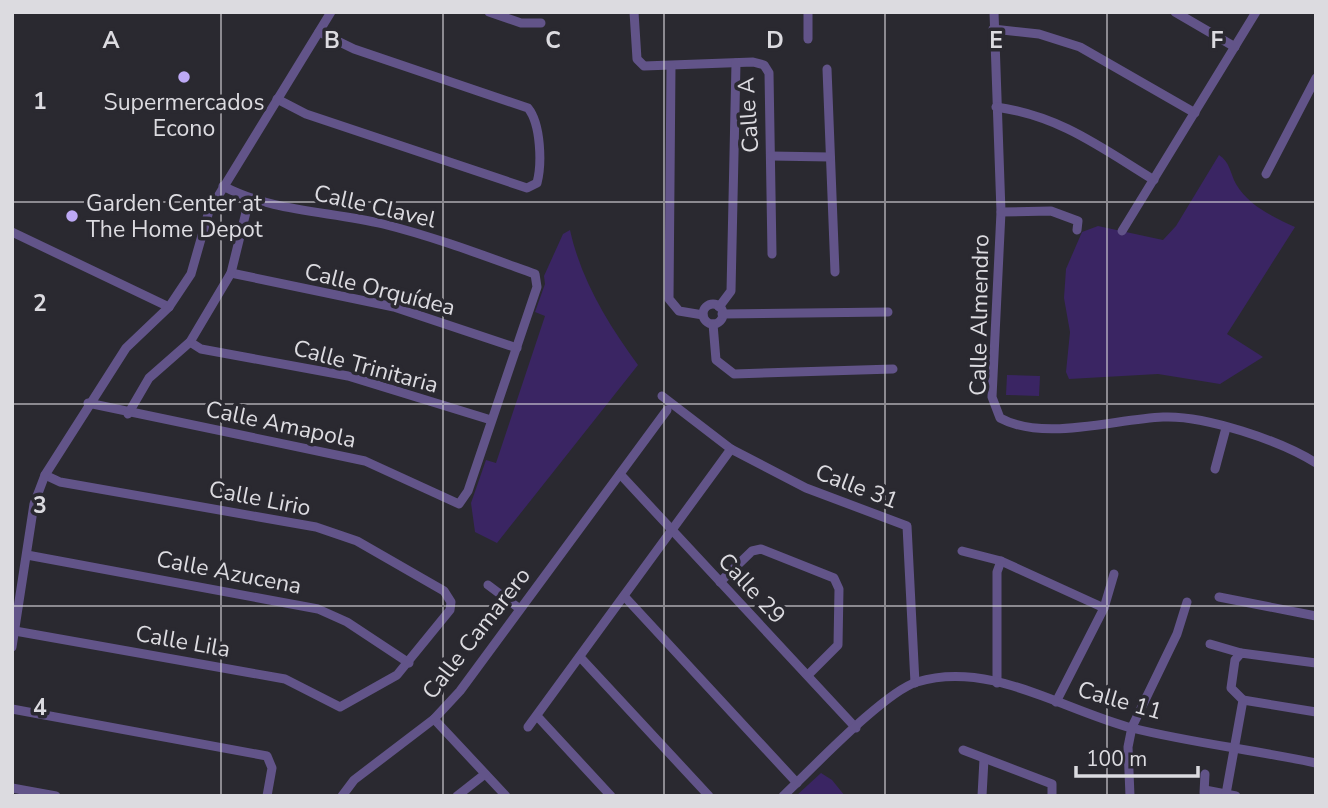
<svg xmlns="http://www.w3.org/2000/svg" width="1328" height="808" font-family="'Nunito Sans',sans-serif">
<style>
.green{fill:#3a2563}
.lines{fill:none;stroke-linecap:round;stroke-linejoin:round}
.street{stroke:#625489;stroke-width:9}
.grid{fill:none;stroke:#dcdbe0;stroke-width:2;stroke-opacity:0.55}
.poi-dot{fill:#bda9f5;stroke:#2a2930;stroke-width:2.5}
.labels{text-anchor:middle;stroke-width:7;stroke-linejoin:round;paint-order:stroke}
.poi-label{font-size:23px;fill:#dcdbe0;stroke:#2a2930}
.street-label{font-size:23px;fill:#dcdbe0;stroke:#2a2930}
.grid-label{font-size:23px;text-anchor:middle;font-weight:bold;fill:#dcdbe0;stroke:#2a2930;stroke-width:7;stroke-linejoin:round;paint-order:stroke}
</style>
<rect width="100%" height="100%" fill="#2a2930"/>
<g class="green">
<path d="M1219,155c11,7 11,18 17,29 13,22 37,33 59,43l-68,107 36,23 -43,27 -62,-10 -89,5 -3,-7 4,-40 -6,-34 2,-29 16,-37 16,-6 65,14 13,-14z"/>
<path d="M570,230c11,50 38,94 68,135l-141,178 -22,-11 -4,-29 15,-43 10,3 49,-147 -10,-4 10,-28 -1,-8 19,-42z"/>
<polygon points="1007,375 1040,376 1039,396 1006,395"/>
<polygon points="821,773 832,780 845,796 796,796"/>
</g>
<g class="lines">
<g class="street">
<polyline points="489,12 521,23 541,23"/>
<polyline points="634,12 637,59 644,66 753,62 764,65 769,73 772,254"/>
<polyline points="808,12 808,39"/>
<path d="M994,12l7,200 -9,185 8,21c44,24 114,1 163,-1 42,-2 118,24 153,46"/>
<polyline points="1175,12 1235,47"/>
<polyline points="993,29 1039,34 1080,47 1195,113"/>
<polyline points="671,66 669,299 679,311 703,315"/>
<polyline points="827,69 835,272"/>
<path d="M277,99l29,15 221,74 10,-5c5,-19 4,-59 -9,-75l-174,-59 -35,-17"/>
<path d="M996,107c64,9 104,40 158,73"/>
<polyline points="771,156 830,157"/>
<polyline points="1266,174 1316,78"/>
<polyline points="1001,212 1051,211 1078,221 1077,230"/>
<polyline points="1122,231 1256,12"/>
<polyline points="12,232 169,307"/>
<polyline points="231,273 394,307 517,348"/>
<circle cx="713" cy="314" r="10"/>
<polyline points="719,307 731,291 736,63"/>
<polyline points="722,314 888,312"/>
<polyline points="713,324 716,360 734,374 893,369"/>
<polyline points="190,342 201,349 348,376 491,420"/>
<polyline points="662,396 731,449 806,488 907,526 915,683"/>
<path d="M88,403l277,58 94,43 9,-13 69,-204 -2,-13c-50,-18 -100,-37 -152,-50 -54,-13 -111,-12 -160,-38"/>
<polyline points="128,414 149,378 190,342 231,273 249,200"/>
<polyline points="1215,469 1226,428"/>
<polyline points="620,474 856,728"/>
<polyline points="962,551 1001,561 1104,608"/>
<polyline points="27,555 318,609 347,622 409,663"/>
<polyline points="720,582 752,551 761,549 834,578 839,589 838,645 808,675"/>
<polyline points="488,585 520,609"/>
<polyline points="624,596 797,783"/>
<polyline points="1219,597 1316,616"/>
<polyline points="15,631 285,679 340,707 397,675 450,610 451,602 444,591 357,541 316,527 60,482 45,475"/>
<polyline points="1210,644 1241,653"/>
<polyline points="12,647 34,504 45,475 126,348 169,307 191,274 209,211 331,12"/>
<polyline points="580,657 709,796"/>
<polyline points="997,683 997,572 1001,561"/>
<polyline points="1243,700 1316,712"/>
<polyline points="1056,702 1104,608 1114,574"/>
<polyline points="12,709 267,756 272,768 267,796"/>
<polyline points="537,716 611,796"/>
<polyline points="434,719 506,796"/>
<polyline points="528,727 731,449"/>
<polyline points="963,750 1052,784 1052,796"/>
<polyline points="12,788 56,796"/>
<polyline points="1205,790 1236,796"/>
<polyline points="1204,793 1205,774"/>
<polyline points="1226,794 1243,700 1231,688 1235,660 1241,653 1316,663"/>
<polyline points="342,796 354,780 434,719 460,691 667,410"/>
<polyline points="457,796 485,774"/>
<path d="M783,796c28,-26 101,-104 134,-114 73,-22 146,28 215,46 60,15 123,22 184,35"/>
<polyline points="982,796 984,759"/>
<polyline points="1130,796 1128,747 1132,727 1177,634 1187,602"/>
</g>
</g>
<path class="grid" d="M221,12v784M443,12v784M664,12v784M885,12v784M1107,12v784M12,202h1304M12,404h1304M12,606h1304"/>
<g class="poi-dot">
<circle cx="184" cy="77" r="7"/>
<circle cx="72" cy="216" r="7"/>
</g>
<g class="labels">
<g class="poi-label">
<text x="184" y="110">Supermercados<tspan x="184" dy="26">Econo</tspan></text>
<text x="86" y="211" text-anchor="start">Garden Center at<tspan x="86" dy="26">The Home Depot</tspan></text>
</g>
<g class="street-label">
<text transform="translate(748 115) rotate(-94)" y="8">Calle A</text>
<text transform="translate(375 206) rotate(13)" y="8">Calle Clavel</text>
<text transform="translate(380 289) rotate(14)" y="8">Calle Orquídea</text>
<text transform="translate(979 315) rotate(-89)" y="8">Calle Almendro</text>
<text transform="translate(366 366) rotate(15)" y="8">Calle Trinitaria</text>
<text transform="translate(281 424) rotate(12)" y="8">Calle Amapola</text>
<text transform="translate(857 486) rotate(21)" y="8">Calle 31</text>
<text transform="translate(260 498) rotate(11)" y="8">Calle Lirio</text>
<text transform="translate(229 572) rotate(11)" y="8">Calle Azucena</text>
<text transform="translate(752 588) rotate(47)" y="8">Calle 29</text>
<text transform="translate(476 633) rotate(-52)" y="8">Calle Camarero</text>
<text transform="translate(183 641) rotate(10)" y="8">Calle Lila</text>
<text transform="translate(1120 700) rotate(16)" y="8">Calle 11</text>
</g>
</g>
<g class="grid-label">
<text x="111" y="48">A</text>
<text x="332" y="48">B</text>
<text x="553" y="48">C</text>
<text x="775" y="48">D</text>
<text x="996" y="48">E</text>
<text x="1217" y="48">F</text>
<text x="40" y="109">1</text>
<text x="40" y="311">2</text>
<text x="40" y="513">3</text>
<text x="40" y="715">4</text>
</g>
<rect width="1328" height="808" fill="none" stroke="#dcdbe0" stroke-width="28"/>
<path d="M1076 766v10h122v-10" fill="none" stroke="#dcdbe0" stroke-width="3.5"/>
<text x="1086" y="766" font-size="21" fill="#dcdbe0" stroke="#2a2930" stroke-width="5" paint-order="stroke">100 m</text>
</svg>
